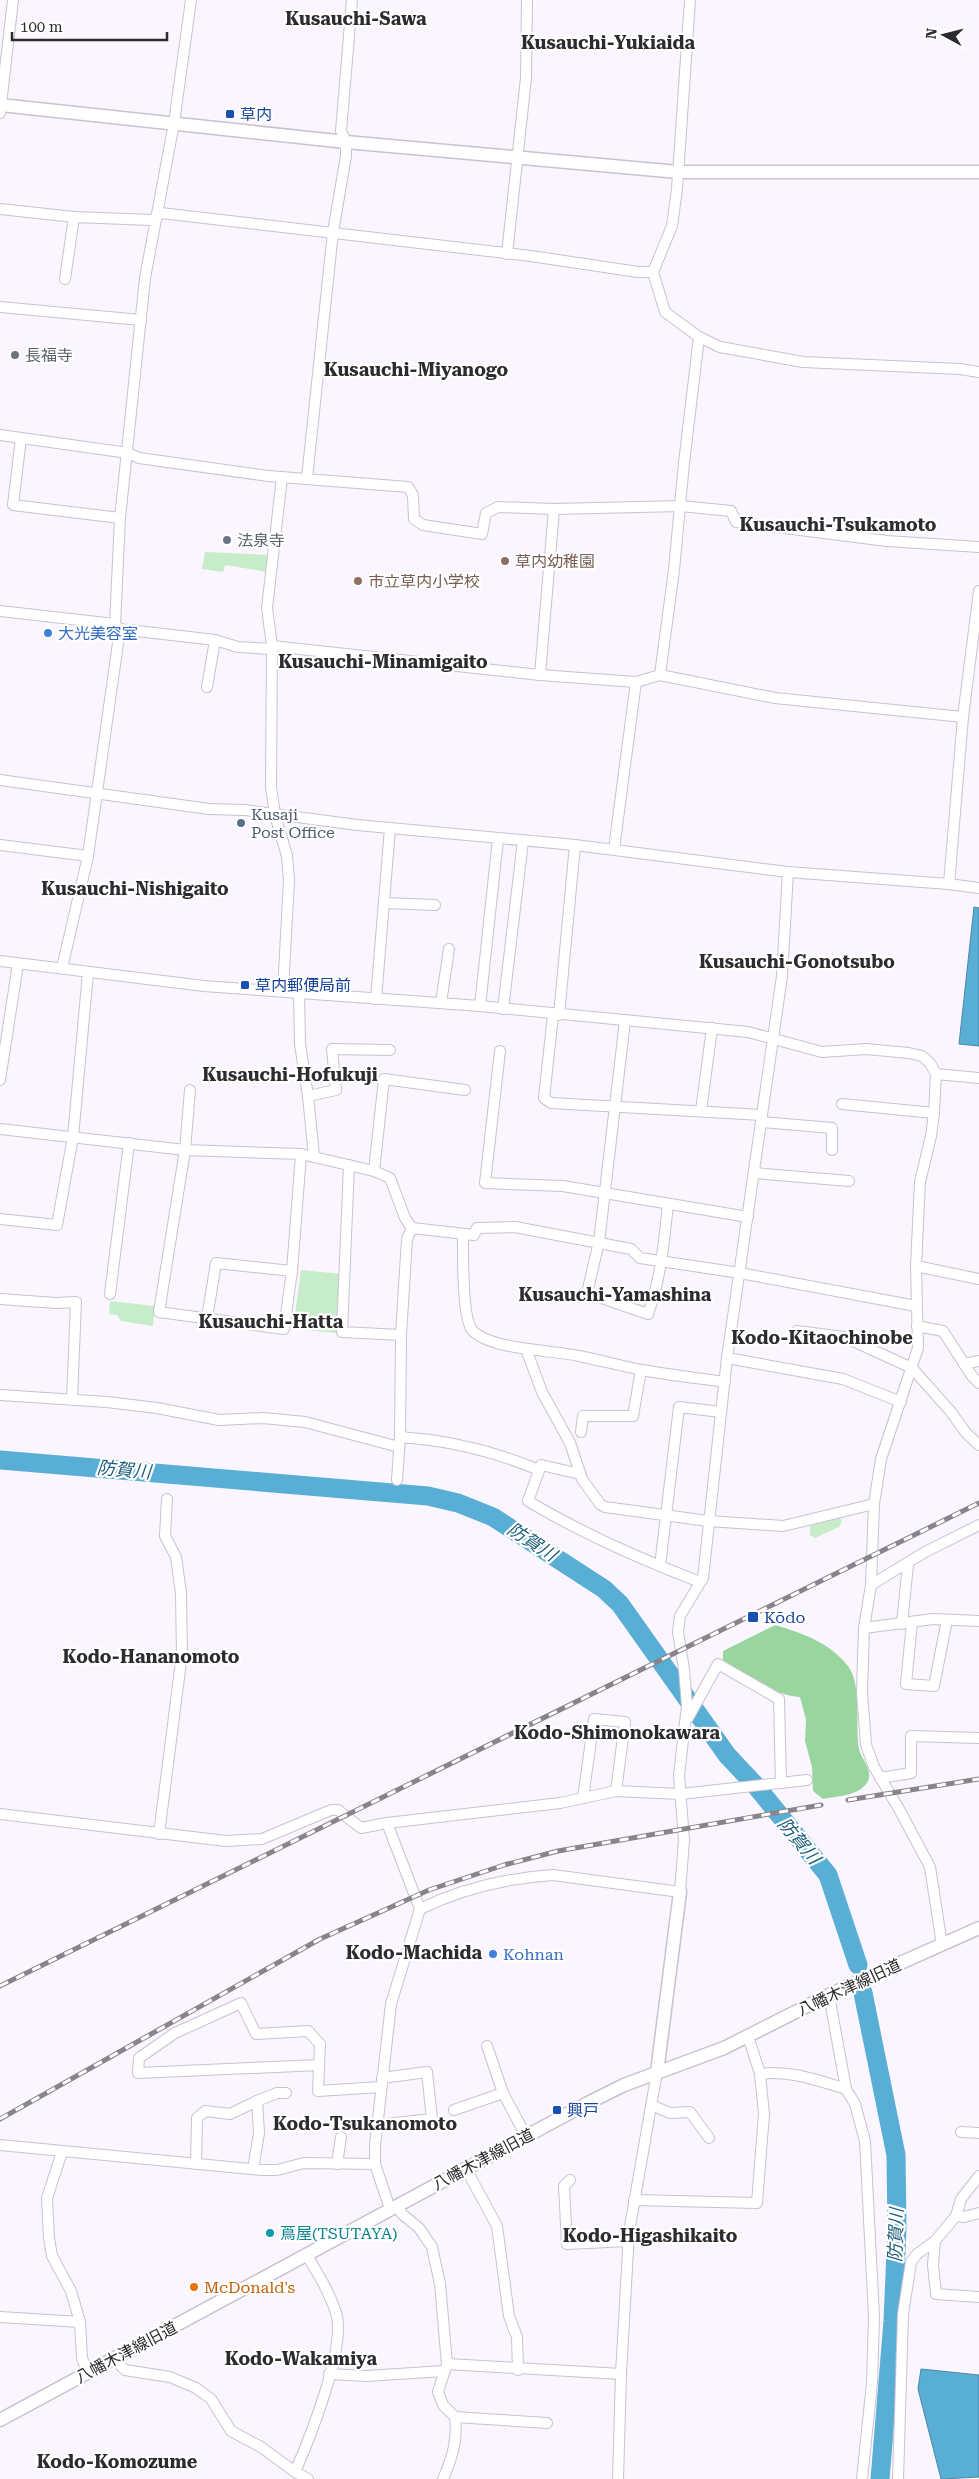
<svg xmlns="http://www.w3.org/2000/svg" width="979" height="2479" font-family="'Roboto Serif','Noto Sans JP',serif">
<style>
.green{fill:#c7ecc9}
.forest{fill:#99d69e}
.water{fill:#59aed5;stroke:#4c87a4}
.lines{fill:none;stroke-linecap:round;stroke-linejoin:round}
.river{stroke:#59aed5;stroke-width:19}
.minor-casing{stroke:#cac1d0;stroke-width:12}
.tertiary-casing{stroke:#cac1d0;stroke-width:15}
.minor{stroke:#fff;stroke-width:10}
.tertiary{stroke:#fff;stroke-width:12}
.rail-casing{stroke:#88848b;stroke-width:5}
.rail{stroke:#fff;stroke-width:3;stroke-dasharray:9;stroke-linecap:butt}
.transit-dot{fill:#1a4fb4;stroke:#fff;stroke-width:2}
.worship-dot{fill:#6b7280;stroke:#fff;stroke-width:2}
.education-dot{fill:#8d6e63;stroke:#fff;stroke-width:2}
.shop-dot{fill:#3f7fe0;stroke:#fff;stroke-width:2}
.service-dot{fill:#5c6f8a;stroke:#fff;stroke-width:2}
.culture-dot{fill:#0f9aa8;stroke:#fff;stroke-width:2}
.food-dot{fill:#e8710a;stroke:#fff;stroke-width:2}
.labels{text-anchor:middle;stroke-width:4.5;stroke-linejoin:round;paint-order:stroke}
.transit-label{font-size:16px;fill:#164399;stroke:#fff;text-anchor:start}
.worship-label{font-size:16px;fill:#5b616d;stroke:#fff;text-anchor:start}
.education-label{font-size:16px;fill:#785e54;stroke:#fff;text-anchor:start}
.shop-label{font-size:16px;fill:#366cbe;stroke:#fff;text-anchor:start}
.service-label{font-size:16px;fill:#4e5e75;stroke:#fff;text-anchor:start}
.street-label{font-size:16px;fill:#2e2b30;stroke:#fff}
.culture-label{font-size:16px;fill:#0d838f;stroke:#fff;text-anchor:start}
.food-label{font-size:16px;fill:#c56008;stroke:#fff;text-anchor:start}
.neighbourhood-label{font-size:18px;font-weight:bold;fill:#2e2b30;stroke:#fff}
.water-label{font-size:18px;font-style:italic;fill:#1c5e7a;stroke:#fff}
</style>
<rect width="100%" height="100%" fill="#faf5fe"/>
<g class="green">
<polygon points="205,552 270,555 268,572 225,565 223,572 202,569"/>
<polygon points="301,1270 342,1274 338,1333 293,1329"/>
<polygon points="110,1301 155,1306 153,1326 121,1321 117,1315 109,1314"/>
<polygon points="835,1518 840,1518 842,1521 839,1527 815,1538 810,1535 810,1526"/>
</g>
<path class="forest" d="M775,1625c27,8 54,17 73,41 14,18 7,60 11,83 2,10 14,20 9,32 -8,15 -30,15 -45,18l-10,-8 -1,-24 -7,-26 1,-21 -6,-23c-26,-2 -56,-21 -77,-37v-9z"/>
<g class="water">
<polygon points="974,907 979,908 979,1046 959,1044"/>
<polygon points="921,2369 979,2375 979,2477 941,2479 918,2389"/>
</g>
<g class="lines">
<g class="river">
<polyline points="0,1460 428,1496 458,1503 493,1517 604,1589 620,1604 727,1755 756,1786 828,1875 858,1965"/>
<polyline points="863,1993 896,2155 897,2228 893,2321 880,2479"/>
</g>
<g class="minor-casing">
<g id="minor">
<polyline points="690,0 677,189 672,226 653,272 665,312 699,337 720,347 803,362 960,369 979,372"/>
<polyline points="0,113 13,0"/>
<polyline points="0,209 74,217 152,220 161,213 531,256 638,272 653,272"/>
<polyline points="507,254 526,78 527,0"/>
<polyline points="65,279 74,217"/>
<polyline points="0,307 141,320"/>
<polyline points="0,435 128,453 139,458 268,476 408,487 413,495 414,519 423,525 482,534 486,513 498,507 554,509 681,506 731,511 736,522 887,541 979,547"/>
<polyline points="21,438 13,505 120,518"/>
<polyline points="282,477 267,608 272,646 271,787 275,815 287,856 289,880 283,991"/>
<polyline points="307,478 333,232 346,156 346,142 341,131 352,0"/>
<polyline points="0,611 106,623 115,625 120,629 215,640 238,647 272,649"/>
<polyline points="115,625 120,518 145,278 174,123 191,0"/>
<polyline points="272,646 540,675 636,682 660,675 775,698 963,717"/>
<polyline points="540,675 554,509"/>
<polyline points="660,675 674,570 684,463 699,337"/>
<polyline points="207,687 215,640"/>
<polyline points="0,780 209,809 245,810 357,825 575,845 788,872 949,884 979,888"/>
<polyline points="0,845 88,856"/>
<polyline points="614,849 636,682"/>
<polyline points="949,884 963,717 979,591"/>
<polyline points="385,903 435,905"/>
<polyline points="0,961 204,986 480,1006 748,1032 822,1052 866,1049 909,1053 922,1056 930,1063 936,1074 934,1113 931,1136 920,1182 916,1266 918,1348 881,1459 874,1504 871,1585 864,1628 862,1692 866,1745 874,1767 899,1809 930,1867 942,1945"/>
<polyline points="62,968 88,856 120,629"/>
<polyline points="299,992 300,1044 308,1096 314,1156"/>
<polyline points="376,999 390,828"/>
<polyline points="441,1003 449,949"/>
<polyline points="480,1006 498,839"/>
<polyline points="503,1009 523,841"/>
<polyline points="553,1015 544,1098 551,1103 762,1115"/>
<polyline points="559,1015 575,845"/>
<path d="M625,1021l-26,221 -12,51 61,21c13,-36 16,-72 20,-110"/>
<polyline points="500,1051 485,1183 563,1186 748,1217"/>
<polyline points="936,1074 979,1078"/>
<polyline points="0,1080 18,964"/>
<polyline points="190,1090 185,1150 159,1312 284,1329 292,1271 301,1154"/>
<polyline points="308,1096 336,1090 332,1049 390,1050"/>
<polyline points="842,1104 934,1113"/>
<polyline points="701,1111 712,1028"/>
<polyline points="761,1122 832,1128 832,1150"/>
<polyline points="0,1129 185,1150 301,1154 374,1171 390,1178 405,1218 412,1228 474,1235 477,1228 515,1227 631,1249 640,1258 740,1273 916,1306"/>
<polyline points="349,1165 342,1332 401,1335"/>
<polyline points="374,1171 384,1079 465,1090"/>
<polyline points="754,1173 849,1181"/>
<polyline points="0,1219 57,1225 73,1137 88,973"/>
<path d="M463,1235c0,18 -1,82 9,95 18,20 81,20 107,26 21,4 42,10 63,14 27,5 55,8 83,12"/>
<polyline points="916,1266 979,1279"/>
<polyline points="110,1294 129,1143"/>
<polyline points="0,1299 56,1303 76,1302 72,1399"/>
<polyline points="207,1318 216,1263 292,1271"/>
<polyline points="917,1326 943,1331 972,1376 979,1383"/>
<polyline points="797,1331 844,1337 912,1368 951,1412 966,1433 979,1445"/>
<polyline points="526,1349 542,1392 570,1443 582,1479 600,1504 605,1507 708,1521 783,1526 874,1504"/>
<polyline points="727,1358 843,1379 901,1402"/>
<polyline points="964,1364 979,1361"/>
<polyline points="0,1395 107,1402 157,1408 219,1420 263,1418 305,1422 399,1447"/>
<polyline points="581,1432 583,1416 633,1416 641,1370"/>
<polyline points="400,1437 401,1335 407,1239 412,1228"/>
<path d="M580,1474l-39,-9 -13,36c55,33 112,58 172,81"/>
<path d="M397,1480l3,-43c47,3 96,15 139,33"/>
<polyline points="660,1566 679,1407 721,1412"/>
<polyline points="871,1585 925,1552 979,1525"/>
<polyline points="912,1622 906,1684 934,1686 947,1620"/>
<polyline points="902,1624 908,1564"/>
<polyline points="864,1628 933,1619 979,1621"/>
<polyline points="688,1718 718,1664 779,1699 781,1783"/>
<polyline points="880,1778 911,1773 911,1736 979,1738"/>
<polyline points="583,1798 594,1719 625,1722 616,1791"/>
<polyline points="0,1814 226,1841 262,1839 331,1810 338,1810 361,1828 387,1823 560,1803 616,1791 681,1794 807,1780"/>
<polyline points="387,1823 420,1909"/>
<polyline points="159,1834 182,1654 181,1593 176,1557 165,1536 167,1499"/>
<polyline points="829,1995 846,2089 855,2104 865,2141 874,2317 872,2383 862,2479"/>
<polyline points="487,2046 503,2093 526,2136"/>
<polyline points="319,2065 138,2073 139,2058 175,2033 241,2003 256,2034 308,2031 320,2044 318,2091 381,2087"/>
<path d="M760,2074c30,-4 57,6 86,15"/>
<polyline points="651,2105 670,2113 690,2112 709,2138"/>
<polyline points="454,2110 503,2093"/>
<polyline points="377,2125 432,2119 427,2072 382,2078"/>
<polyline points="961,2132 979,2133"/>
<polyline points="0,2145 261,2170 277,2170 304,2163 375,2164"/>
<polyline points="62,2152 47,2198 49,2238 52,2256 71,2291 80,2322 82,2358 87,2372"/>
<polyline points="196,2164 197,2118 205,2111 230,2114 257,2101"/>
<polyline points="337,2164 341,2137"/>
<polyline points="253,2169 259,2133 257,2101 277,2093 286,2093"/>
<polyline points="466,2169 497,2226 509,2316 517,2337 518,2370"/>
<polyline points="570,2180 564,2186 567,2244 628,2241"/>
<polyline points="634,2200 757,2203 764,2114 760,2074 748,2036"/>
<path d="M397,2206l5,8 17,14 13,19 8,37 7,80 -9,28 5,13 12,12c3,23 -3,41 -12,62"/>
<path d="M390,2209l-15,-45v-18l16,-142 29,-95c41,-20 87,-31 133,-34l127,17 4,-52 -5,-65 8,-69 -3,-37 -6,-37 2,-16 23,-38 24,-220 55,-382 6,-104"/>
<polyline points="956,2216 964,2217 979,2213"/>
<polyline points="935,2241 933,2265 936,2294 979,2297"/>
<polyline points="0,2317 80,2322"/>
<polyline points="113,2358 125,2370 170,2377 196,2388 211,2399 231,2431 261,2447 295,2472 308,2479"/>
<polyline points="447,2364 621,2374"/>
<polyline points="329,2374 367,2376 444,2371"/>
<polyline points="455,2417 547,2423"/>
<path d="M295,2472c14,-32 52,-126 41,-159 -6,-20 -19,-41 -30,-59"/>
<polyline points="618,2479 621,2374 629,2232 657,2072"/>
<polyline points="898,2479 903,2314 911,2262 917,2254 935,2241 956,2216 961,2199 979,2176"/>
</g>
</g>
<g class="tertiary-casing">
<g id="tertiary">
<polyline points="0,105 346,142 678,172 979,172"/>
<polyline points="657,2072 680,1892"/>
<polyline points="0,2420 586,2104 624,2085 724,2048 833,1993 979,1928"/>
</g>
</g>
<use href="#minor" class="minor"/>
<use href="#tertiary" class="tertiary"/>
<g class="rail-casing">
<g id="rail">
<polyline points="848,1800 979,1779"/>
<polyline points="0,1986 979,1503"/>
<polyline points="0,2119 320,1939 429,1890 504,1865 558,1851 821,1805"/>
</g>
</g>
<use href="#rail" class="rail"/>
</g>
<g class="transit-dot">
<rect x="225" y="109" width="10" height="10" rx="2.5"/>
<rect x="240" y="980" width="10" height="10" rx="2.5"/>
<rect x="747" y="1611" width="12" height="12" rx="2.5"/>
<rect x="552" y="2105" width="10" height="10" rx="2.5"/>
</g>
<g class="worship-dot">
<circle cx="15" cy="355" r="5"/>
<circle cx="227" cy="540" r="5"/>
</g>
<g class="education-dot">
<circle cx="505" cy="561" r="5"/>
<circle cx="358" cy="581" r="5"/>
</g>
<g class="shop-dot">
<circle cx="48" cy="633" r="5"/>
<circle cx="493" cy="1954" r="5"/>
</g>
<circle class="service-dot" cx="241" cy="823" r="5"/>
<circle class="culture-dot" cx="270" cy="2233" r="5"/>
<circle class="food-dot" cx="194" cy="2287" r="5"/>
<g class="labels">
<g class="transit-label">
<text x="240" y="120">草内</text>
<text x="255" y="991">草内郵便局前</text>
<text x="764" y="1623">Kōdo</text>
<text x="567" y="2116">興戸</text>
</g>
<g class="worship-label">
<text x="25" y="361">長福寺</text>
<text x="237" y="546">法泉寺</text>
</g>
<g class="education-label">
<text x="515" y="567">草内幼稚園</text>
<text x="368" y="587">市立草内小学校</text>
</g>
<g class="shop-label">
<text x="58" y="639">大光美容室</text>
<text x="503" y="1960">Kohnan</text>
</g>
<g class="service-label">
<text x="251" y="820">Kusaji<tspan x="251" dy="18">Post Office</tspan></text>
</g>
<g class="street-label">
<text transform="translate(849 1987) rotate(-25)" y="6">八幡木津線旧道</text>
<text transform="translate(483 2159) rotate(-28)" y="6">八幡木津線旧道</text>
<text transform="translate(126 2352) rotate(-28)" y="6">八幡木津線旧道</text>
</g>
<g class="culture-label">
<text x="280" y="2239">蔦屋(TSUTAYA)</text>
</g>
<g class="food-label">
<text x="204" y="2293">McDonald's</text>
</g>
<g class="neighbourhood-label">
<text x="356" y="25">Kusauchi-Sawa</text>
<text x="608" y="49">Kusauchi-Yukiaida</text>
<text x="416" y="376">Kusauchi-Miyanogo</text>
<text x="838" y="531">Kusauchi-Tsukamoto</text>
<text x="383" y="668">Kusauchi-Minamigaito</text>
<text x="135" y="895">Kusauchi-Nishigaito</text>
<text x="797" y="968">Kusauchi-Gonotsubo</text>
<text x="290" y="1081">Kusauchi-Hofukuji</text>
<text x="615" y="1301">Kusauchi-Yamashina</text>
<text x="271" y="1328">Kusauchi-Hatta</text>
<text x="822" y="1344">Kodo-Kitaochinobe</text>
<text x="151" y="1663">Kodo-Hananomoto</text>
<text x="617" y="1739">Kodo-Shimonokawara</text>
<text x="414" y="1959">Kodo-Machida</text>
<text x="365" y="2130">Kodo-Tsukanomoto</text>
<text x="650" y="2242">Kodo-Higashikaito</text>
<text x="301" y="2365">Kodo-Wakamiya</text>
<text x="117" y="2468">Kodo-Komozume</text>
</g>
<g class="water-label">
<text transform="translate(124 1470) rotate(5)" y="6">防賀川</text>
<text transform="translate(532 1542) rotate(33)" y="6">防賀川</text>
<text transform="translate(799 1841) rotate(50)" y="6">防賀川</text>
<text transform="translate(896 2235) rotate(-88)" y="6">防賀川</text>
</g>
</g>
<g transform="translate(944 35) rotate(277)" stroke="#ffffff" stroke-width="4" paint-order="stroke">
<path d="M0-4L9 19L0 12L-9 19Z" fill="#2e2b30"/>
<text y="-8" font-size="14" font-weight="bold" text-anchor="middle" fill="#2e2b30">N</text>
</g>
<path d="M12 32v8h155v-8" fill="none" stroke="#2e2b30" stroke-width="2.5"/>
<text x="20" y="32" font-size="15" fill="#2e2b30" stroke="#ffffff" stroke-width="4" paint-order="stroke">100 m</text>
</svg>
